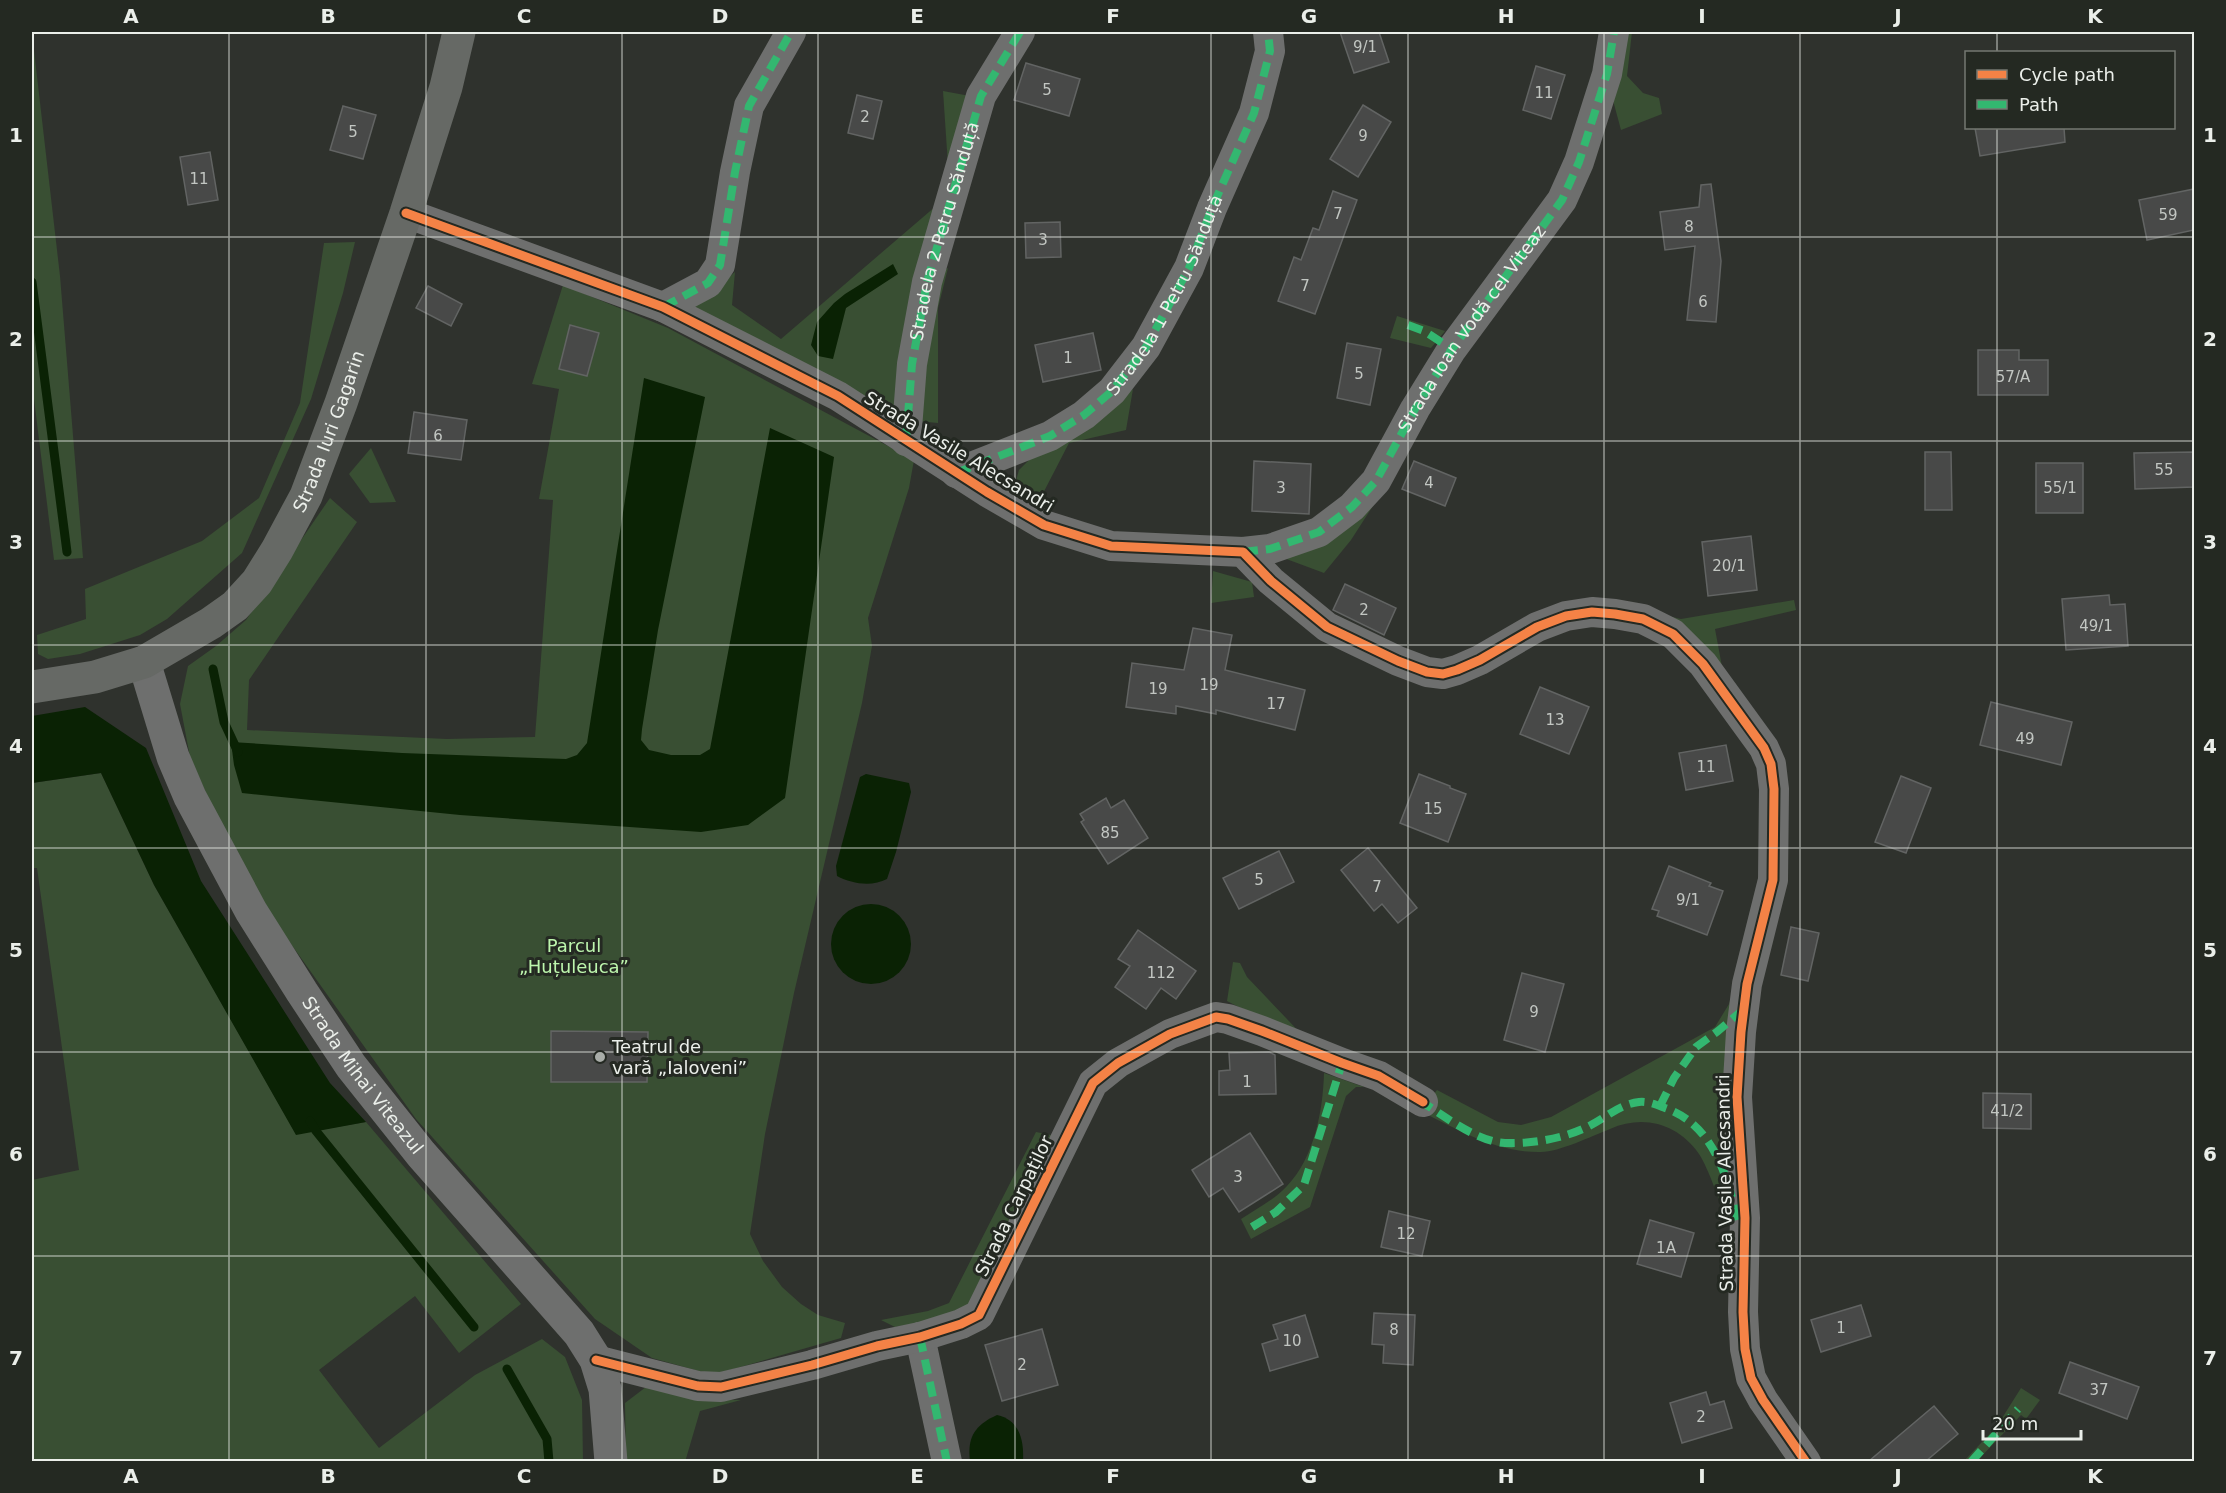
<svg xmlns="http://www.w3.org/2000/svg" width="2226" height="1493" font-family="'DejaVu Sans',sans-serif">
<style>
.green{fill:#394f33}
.water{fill:#0a2204}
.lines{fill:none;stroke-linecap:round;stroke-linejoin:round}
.stream{stroke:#0a2204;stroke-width:9}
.building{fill:#484948;stroke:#626463;stroke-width:1.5}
.minor{stroke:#6e6f6e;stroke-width:30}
.tertiary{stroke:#6e6f6e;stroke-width:33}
.secondary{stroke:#666965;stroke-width:33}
.quiet{stroke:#33b770;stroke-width:8;stroke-dasharray:15 8;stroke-linecap:butt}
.cycleway-casing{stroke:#242922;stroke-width:13}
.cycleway{stroke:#f48246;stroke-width:9}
.grid{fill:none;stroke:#ebefea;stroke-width:1.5;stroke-opacity:0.55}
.poi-dot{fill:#a9ada8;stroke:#242922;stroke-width:2}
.labels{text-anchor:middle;stroke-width:6;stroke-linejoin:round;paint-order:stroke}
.number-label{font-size:15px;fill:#c2c6c2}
.street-label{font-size:18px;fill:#ebefea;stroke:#242922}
.park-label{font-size:18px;fill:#bdf6ad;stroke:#242922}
.poi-label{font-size:18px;fill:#ebefea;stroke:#242922;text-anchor:start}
.neatline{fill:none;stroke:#ebefea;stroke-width:2}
.grid-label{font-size:20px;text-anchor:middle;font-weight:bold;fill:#ebefea}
</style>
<rect width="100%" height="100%" fill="#2f322d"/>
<g class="green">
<polygon points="1623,32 1632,32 1627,76 1643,93 1659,98 1662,114 1621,130 1614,104 1614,80"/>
<polygon points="32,33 60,276 83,558 54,560 32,383"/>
<polygon points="943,91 970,96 949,180"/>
<polygon points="943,200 896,419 691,310 735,272 732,305 781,339"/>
<polygon points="355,242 343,293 311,399 242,553 167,619 140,635 80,654 48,659 38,654 37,635 86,619 85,589 202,541 259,498 300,403 324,243"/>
<polygon points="948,268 938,308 938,423 917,421 937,274"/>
<polygon points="563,285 668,328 914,460 909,488 868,618 872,646 862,703 794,993 765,1134 750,1234 763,1261 782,1287 801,1304 818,1315 845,1323 841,1338 713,1375 652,1358 595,1319 416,1119 276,923 220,824 190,757 180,704 188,666 216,646 246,620 330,498 357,522 249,680 247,730 447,739 535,737 553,500 539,499 559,389 532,384"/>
<polygon points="1397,316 1445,331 1431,348 1390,338"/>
<polygon points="1133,389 1126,430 1069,443 1038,503 1019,496 1014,488 1019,470 1035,454 1085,429"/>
<polygon points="371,448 396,502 370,503 349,474"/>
<polygon points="1389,481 1351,540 1324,573 1281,557"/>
<polygon points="1213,571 1252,582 1254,597 1211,603"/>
<polygon points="1794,600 1796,610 1715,629 1723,672 1668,616 1681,619"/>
<polygon points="101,773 154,885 296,1134 366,1122 521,1304 459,1353 415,1296 319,1370 379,1448 475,1375 542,1339 565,1357 582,1400 583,1461 32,1461 32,1180 79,1170 37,868 32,868 32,783"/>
<polygon points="1233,962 1240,963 1247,977 1306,1039 1297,1037 1227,1001"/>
<path d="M1738,976l-1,223 -9,23c-8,-18 -19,-53 -29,-68 -21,-30 -55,-40 -89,-25 -18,7 -51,23 -69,23 -44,1 -82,-22 -121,-41l17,-21 61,32 23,3 30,-8 164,-90 14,-23z"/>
<path d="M1324,1073l40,14h-8l-10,9 -36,111 -59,32 -10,-20c15,-10 33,-19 46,-33 27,-28 36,-75 37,-113z"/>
<polygon points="1036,1132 1056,1136 970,1305 940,1319 895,1327 881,1320 928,1311 949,1303"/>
<polygon points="646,1387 700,1399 741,1400 700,1411 685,1462 626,1461 625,1403"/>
<polygon points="2021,1388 2040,1400 2026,1419 2021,1415 1977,1461 1964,1461 1997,1426"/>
</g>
<g class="water">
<polygon points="893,264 898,274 846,308 833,359 818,356 811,345 817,322 834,303 845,294"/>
<polygon points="644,378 705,397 658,630 642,729 641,740 649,750 671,755 700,755 710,749 770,428 834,457 785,798 748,825 701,832 460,815 242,793 234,765 231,742 402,753 566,759 577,755 587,743"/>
<polygon points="85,707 146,748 201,881 330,1083 366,1122 296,1135 154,885 101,773 32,783 32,716"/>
<path d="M866,774l43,9 2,9 -15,60 -9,27c-15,8 -35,5 -50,-3l-1,-10 24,-89z"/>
<circle cx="871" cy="944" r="40"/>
<path d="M997,1415c23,5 27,26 26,46h-53c-3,-24 5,-36 27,-46z"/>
</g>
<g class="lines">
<g class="stream">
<polyline points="32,282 67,552"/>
<polyline points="213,669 224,722 238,752"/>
<polyline points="310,1121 316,1131 474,1327"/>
<polyline points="507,1369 547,1439 549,1462"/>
</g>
</g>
<g class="building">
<polygon points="1340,32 1379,32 1389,62 1354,73"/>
<polygon points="1026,63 1080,79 1069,116 1014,100"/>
<polygon points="1536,66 1565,75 1551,119 1523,110"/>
<polygon points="857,95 882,101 873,139 848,133"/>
<polygon points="1363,105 1391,122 1358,177 1330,159"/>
<polygon points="343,106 376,115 363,159 330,150"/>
<polygon points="1975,128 2064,128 2065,142 1980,156"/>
<polygon points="210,152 218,200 188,205 180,157"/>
<polygon points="1711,184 1721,261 1716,322 1687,320 1695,246 1665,250 1660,212 1699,207 1701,185"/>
<polygon points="2194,189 2194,230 2147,240 2139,200"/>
<polygon points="1333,191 1357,200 1315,314 1278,301 1294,257 1301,260 1313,228 1319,230"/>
<polygon points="1060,222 1061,257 1026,258 1025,223"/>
<polygon points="428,286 462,304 451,326 416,308"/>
<polygon points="570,325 599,333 587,376 559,369"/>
<polygon points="1093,333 1101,370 1043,382 1035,345"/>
<polygon points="1347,343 1381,349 1370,405 1337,398"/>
<polygon points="1978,350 2019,350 2019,360 2048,360 2048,395 1978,395"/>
<polygon points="414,412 467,420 461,460 408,453"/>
<polygon points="1925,452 1951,452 1952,510 1925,510"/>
<polygon points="2194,452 2194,487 2135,489 2134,453"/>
<polygon points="1254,461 1311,464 1309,514 1252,511"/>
<polygon points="1414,461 1456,478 1445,506 1402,489"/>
<rect x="2036" y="463" width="47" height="50"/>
<polygon points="1751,536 1757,590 1708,596 1702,542"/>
<polygon points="1345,584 1396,608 1384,635 1333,610"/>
<polygon points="2109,595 2110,605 2125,604 2128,646 2066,650 2062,599"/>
<polygon points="1193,628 1232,635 1225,670 1305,690 1295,730 1216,710 1216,714 1176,706 1176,714 1126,707 1132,663 1184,670"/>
<polygon points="1540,687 1589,707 1569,754 1520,734"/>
<polygon points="1991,702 2072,722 2061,765 1980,745"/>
<polygon points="1726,745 1733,781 1686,790 1679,753"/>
<polygon points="1419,774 1450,786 1450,788 1466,794 1448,842 1400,823"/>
<polygon points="1901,776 1931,788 1906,853 1875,842"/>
<polygon points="1106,798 1111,808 1124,800 1148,838 1108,864 1081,822 1084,820 1080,814"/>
<polygon points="1368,848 1417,908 1398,923 1382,904 1374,911 1341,870"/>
<polygon points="1279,851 1294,882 1239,909 1223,878"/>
<polygon points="1669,866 1711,883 1709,886 1723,891 1707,935 1657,916 1659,911 1652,909"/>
<polygon points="1791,927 1819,933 1808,981 1781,975"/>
<polygon points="1138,930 1196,971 1176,999 1161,988 1146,1009 1115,987 1130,966 1118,959"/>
<polygon points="1522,973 1564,984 1545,1052 1504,1040"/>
<polygon points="551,1031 648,1032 647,1082 551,1082"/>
<polygon points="1269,1052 1275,1055 1276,1094 1219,1095 1219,1071 1230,1070 1229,1053"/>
<polygon points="1983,1093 2031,1094 2031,1129 1983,1128"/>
<polygon points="1250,1133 1283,1184 1239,1212 1223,1188 1209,1197 1192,1170"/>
<polygon points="1389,1211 1430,1221 1422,1256 1381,1247"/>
<polygon points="1650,1220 1694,1233 1681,1277 1637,1264"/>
<polygon points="1861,1305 1871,1336 1821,1352 1811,1320"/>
<polygon points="1374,1313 1415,1315 1413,1365 1383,1363 1384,1345 1372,1344"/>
<polygon points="1305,1315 1318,1357 1270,1371 1262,1344 1278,1339 1273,1325"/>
<polygon points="1042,1329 1058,1385 1002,1401 985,1345"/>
<polygon points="2070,1362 2139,1387 2127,1419 2059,1393"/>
<polygon points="1706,1392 1710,1405 1724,1401 1732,1428 1682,1443 1670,1403"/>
<polygon points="1934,1406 1958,1434 1926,1461 1869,1461"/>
</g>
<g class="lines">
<g class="minor">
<polyline points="406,213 663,307 838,396 987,492 1044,525 1111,546 1243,552 1271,581 1327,627 1398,661 1427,672 1443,674 1457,670 1480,660 1537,627 1566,616 1592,612 1615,614 1643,619 1673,634 1703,664 1764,748 1771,764 1774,789 1773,880 1747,984 1741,1032 1737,1097 1745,1218 1743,1312 1745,1349 1751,1378 1763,1400 1806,1462"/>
<polyline points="663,307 708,283 720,265 735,172 749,106 791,32"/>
<path id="s1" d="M906,441l6,-77 15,-82 54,-186 39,-64"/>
<polyline points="956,473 1050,436 1084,415 1112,391 1146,347 1189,268 1212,208 1254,113 1270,51 1268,32"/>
<polyline points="1243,552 1270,549 1319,532 1352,507 1376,481 1415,409 1452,349 1562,200 1579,162 1607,74 1614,32"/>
<polyline points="920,1337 947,1462"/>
<polyline points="596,1360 698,1386 721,1387 812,1365 877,1346 920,1337 961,1324 979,1315 1093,1083 1118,1063 1170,1034 1216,1017 1228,1019 1262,1031 1342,1063 1379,1076 1423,1102"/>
</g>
<path class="tertiary" id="s2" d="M144,662l29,95 17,40 61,114 51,81 49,74 70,88 158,179 17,27 9,29 6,73"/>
<path class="secondary" id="s3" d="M32,687l63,-10 49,-15 67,-39 24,-17 22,-24 20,-32 29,-54 35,-93 65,-190 40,-126 13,-55"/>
<g class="quiet">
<polyline points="663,307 708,283 720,265 735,172 749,106 791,32"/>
<polyline points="1408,325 1424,331 1452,349"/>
<polyline points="906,441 912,364 927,282 981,96 1020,32"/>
<path id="s4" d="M956,473l94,-37 34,-21 28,-24 34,-44 43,-79 23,-60 42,-95 16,-62 -2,-19"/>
<path id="s5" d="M1243,552l27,-3 49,-17 33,-25 24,-26 39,-72 37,-60 110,-149 17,-38 28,-88 7,-42"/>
<path d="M1419,1100c24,15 58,42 86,43 26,1 56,-4 80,-15 18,-8 34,-24 54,-26 9,-1 18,3 26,6 50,17 64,73 74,119"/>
<polyline points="1660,1106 1674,1078 1696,1047 1718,1031 1744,1009"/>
<polyline points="1252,1227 1276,1212 1304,1185 1342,1063"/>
<polyline points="920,1337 947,1462"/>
<polyline points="1971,1462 2018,1409"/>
</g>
<g class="cycleway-casing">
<g id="cycleway">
<polyline points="406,213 663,307 838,396 987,492 1044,525 1111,546 1243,552 1271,581 1327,627 1398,661 1427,672 1443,674 1457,670 1480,660 1537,627 1566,616 1592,612 1615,614 1643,619 1673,634 1703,664 1764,748 1771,764 1774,789 1773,880 1747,984 1741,1032 1737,1097 1745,1218 1743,1312 1745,1349 1751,1378 1763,1400 1806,1462"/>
<polyline points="596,1360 698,1386 721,1387 812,1365 877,1346 920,1337 961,1324 979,1315 1093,1083 1118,1063 1170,1034 1216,1017 1228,1019 1262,1031 1342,1063 1379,1076 1423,1102"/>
</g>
</g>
<use href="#cycleway" class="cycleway"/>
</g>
<path class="grid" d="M229,32v1430M426,32v1430M622,32v1430M818,32v1430M1015,32v1430M1211,32v1430M1408,32v1430M1604,32v1430M1800,32v1430M1997,32v20M1997,128v1334M32,237h2162M32,441h2162M32,645h2162M32,848h2162M32,1052h2162M32,1256h2162"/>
<circle class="poi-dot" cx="600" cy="1057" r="6"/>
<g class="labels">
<g class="number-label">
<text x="1365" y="52">9/1</text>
<text x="1047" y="95">5</text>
<text x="1544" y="98">11</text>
<text x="865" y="122">2</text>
<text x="353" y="137">5</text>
<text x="1363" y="141">9</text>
<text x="199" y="184">11</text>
<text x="1338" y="219">7</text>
<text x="2168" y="220">59</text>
<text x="1689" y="232">8</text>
<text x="1043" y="245">3</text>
<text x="1305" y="291">7</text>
<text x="1703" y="307">6</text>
<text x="1068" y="363">1</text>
<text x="1359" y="379">5</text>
<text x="2013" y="382">57/A</text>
<text x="438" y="441">6</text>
<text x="2164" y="475">55</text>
<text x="1429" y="488">4</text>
<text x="1281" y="493">3</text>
<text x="2060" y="493">55/1</text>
<text x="1729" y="571">20/1</text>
<text x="1364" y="615">2</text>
<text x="2096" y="631">49/1</text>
<text x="1209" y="690">19</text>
<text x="1158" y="694">19</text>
<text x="1276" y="709">17</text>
<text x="1555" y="725">13</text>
<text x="2025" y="744">49</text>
<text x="1706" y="772">11</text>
<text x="1433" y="814">15</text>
<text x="1110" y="838">85</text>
<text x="1259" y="885">5</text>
<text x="1377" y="892">7</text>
<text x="1688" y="905">9/1</text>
<text x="1161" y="978">112</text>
<text x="1534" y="1017">9</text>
<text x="1247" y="1087">1</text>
<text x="2007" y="1116">41/2</text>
<text x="1238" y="1182">3</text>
<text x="1406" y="1239">12</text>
<text x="1666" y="1253">1A</text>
<text x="1841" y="1333">1</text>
<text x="1394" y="1335">8</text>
<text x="1292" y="1346">10</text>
<text x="1022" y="1370">2</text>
<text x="2099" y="1395">37</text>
<text x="1701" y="1422">2</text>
</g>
<g class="street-label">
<text dy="6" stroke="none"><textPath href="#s1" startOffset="214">Stradela 2 Petru Sănduță</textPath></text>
<text dy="6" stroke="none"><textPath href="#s4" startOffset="288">Stradela 1 Petru Sănduță</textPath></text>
<text dy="6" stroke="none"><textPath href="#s5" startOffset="336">Strada Ioan Vodă cel Viteaz</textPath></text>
<text dy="6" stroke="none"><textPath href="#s3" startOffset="422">Strada Iuri Gagarin</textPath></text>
<text transform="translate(959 452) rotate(31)" y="6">Strada Vasile Alecsandri</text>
<text dy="6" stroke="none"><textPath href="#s2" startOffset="471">Strada Mihai Viteazul</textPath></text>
<text transform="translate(1725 1183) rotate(-91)" y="6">Strada Vasile Alecsandri</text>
<text transform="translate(1014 1206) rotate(-64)" y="6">Strada Carpaților</text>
</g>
<g class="park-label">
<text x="574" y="952">Parcul<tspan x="574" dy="21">„Huțuleuca”</tspan></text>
</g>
<g class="poi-label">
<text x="612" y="1053">Teatrul de<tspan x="612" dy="21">vară „Ialoveni”</tspan></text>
</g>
</g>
<rect width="2226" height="1493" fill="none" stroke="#242922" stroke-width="66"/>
<rect x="1965" y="51" width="210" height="78" fill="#242922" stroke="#747872" stroke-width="1.5"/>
<rect x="1977" y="70" width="30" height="9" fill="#f48246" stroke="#747872" stroke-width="1.5"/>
<text x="2019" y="81" font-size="18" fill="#ebefea">Cycle path</text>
<rect x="1977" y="100" width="30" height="9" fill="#33b770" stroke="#747872" stroke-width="1.5"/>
<text x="2019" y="111" font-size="18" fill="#ebefea">Path</text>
<path d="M1983 1430v9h98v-9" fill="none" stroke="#ebefea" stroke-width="3"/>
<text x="1992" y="1430" font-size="18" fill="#ebefea" stroke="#242922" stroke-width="4.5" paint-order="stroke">20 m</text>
<rect x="33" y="33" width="2160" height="1427" class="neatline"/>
<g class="grid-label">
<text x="131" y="23">A</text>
<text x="328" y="23">B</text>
<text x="524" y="23">C</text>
<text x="720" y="23">D</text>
<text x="917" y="23">E</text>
<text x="1113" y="23">F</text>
<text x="1309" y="23">G</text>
<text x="1506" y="23">H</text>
<text x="1702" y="23">I</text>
<text x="1898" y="23">J</text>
<text x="2095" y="23">K</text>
<text x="16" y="142">1</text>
<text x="2210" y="142">1</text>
<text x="16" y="346">2</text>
<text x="2210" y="346">2</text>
<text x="16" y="549">3</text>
<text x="2210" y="549">3</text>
<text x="16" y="753">4</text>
<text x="2210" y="753">4</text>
<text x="16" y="957">5</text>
<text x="2210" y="957">5</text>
<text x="16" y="1161">6</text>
<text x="2210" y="1161">6</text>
<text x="16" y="1365">7</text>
<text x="2210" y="1365">7</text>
<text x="131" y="1483">A</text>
<text x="328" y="1483">B</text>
<text x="524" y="1483">C</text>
<text x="720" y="1483">D</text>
<text x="917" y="1483">E</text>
<text x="1113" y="1483">F</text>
<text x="1309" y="1483">G</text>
<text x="1506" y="1483">H</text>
<text x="1702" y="1483">I</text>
<text x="1898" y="1483">J</text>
<text x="2095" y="1483">K</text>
</g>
</svg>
